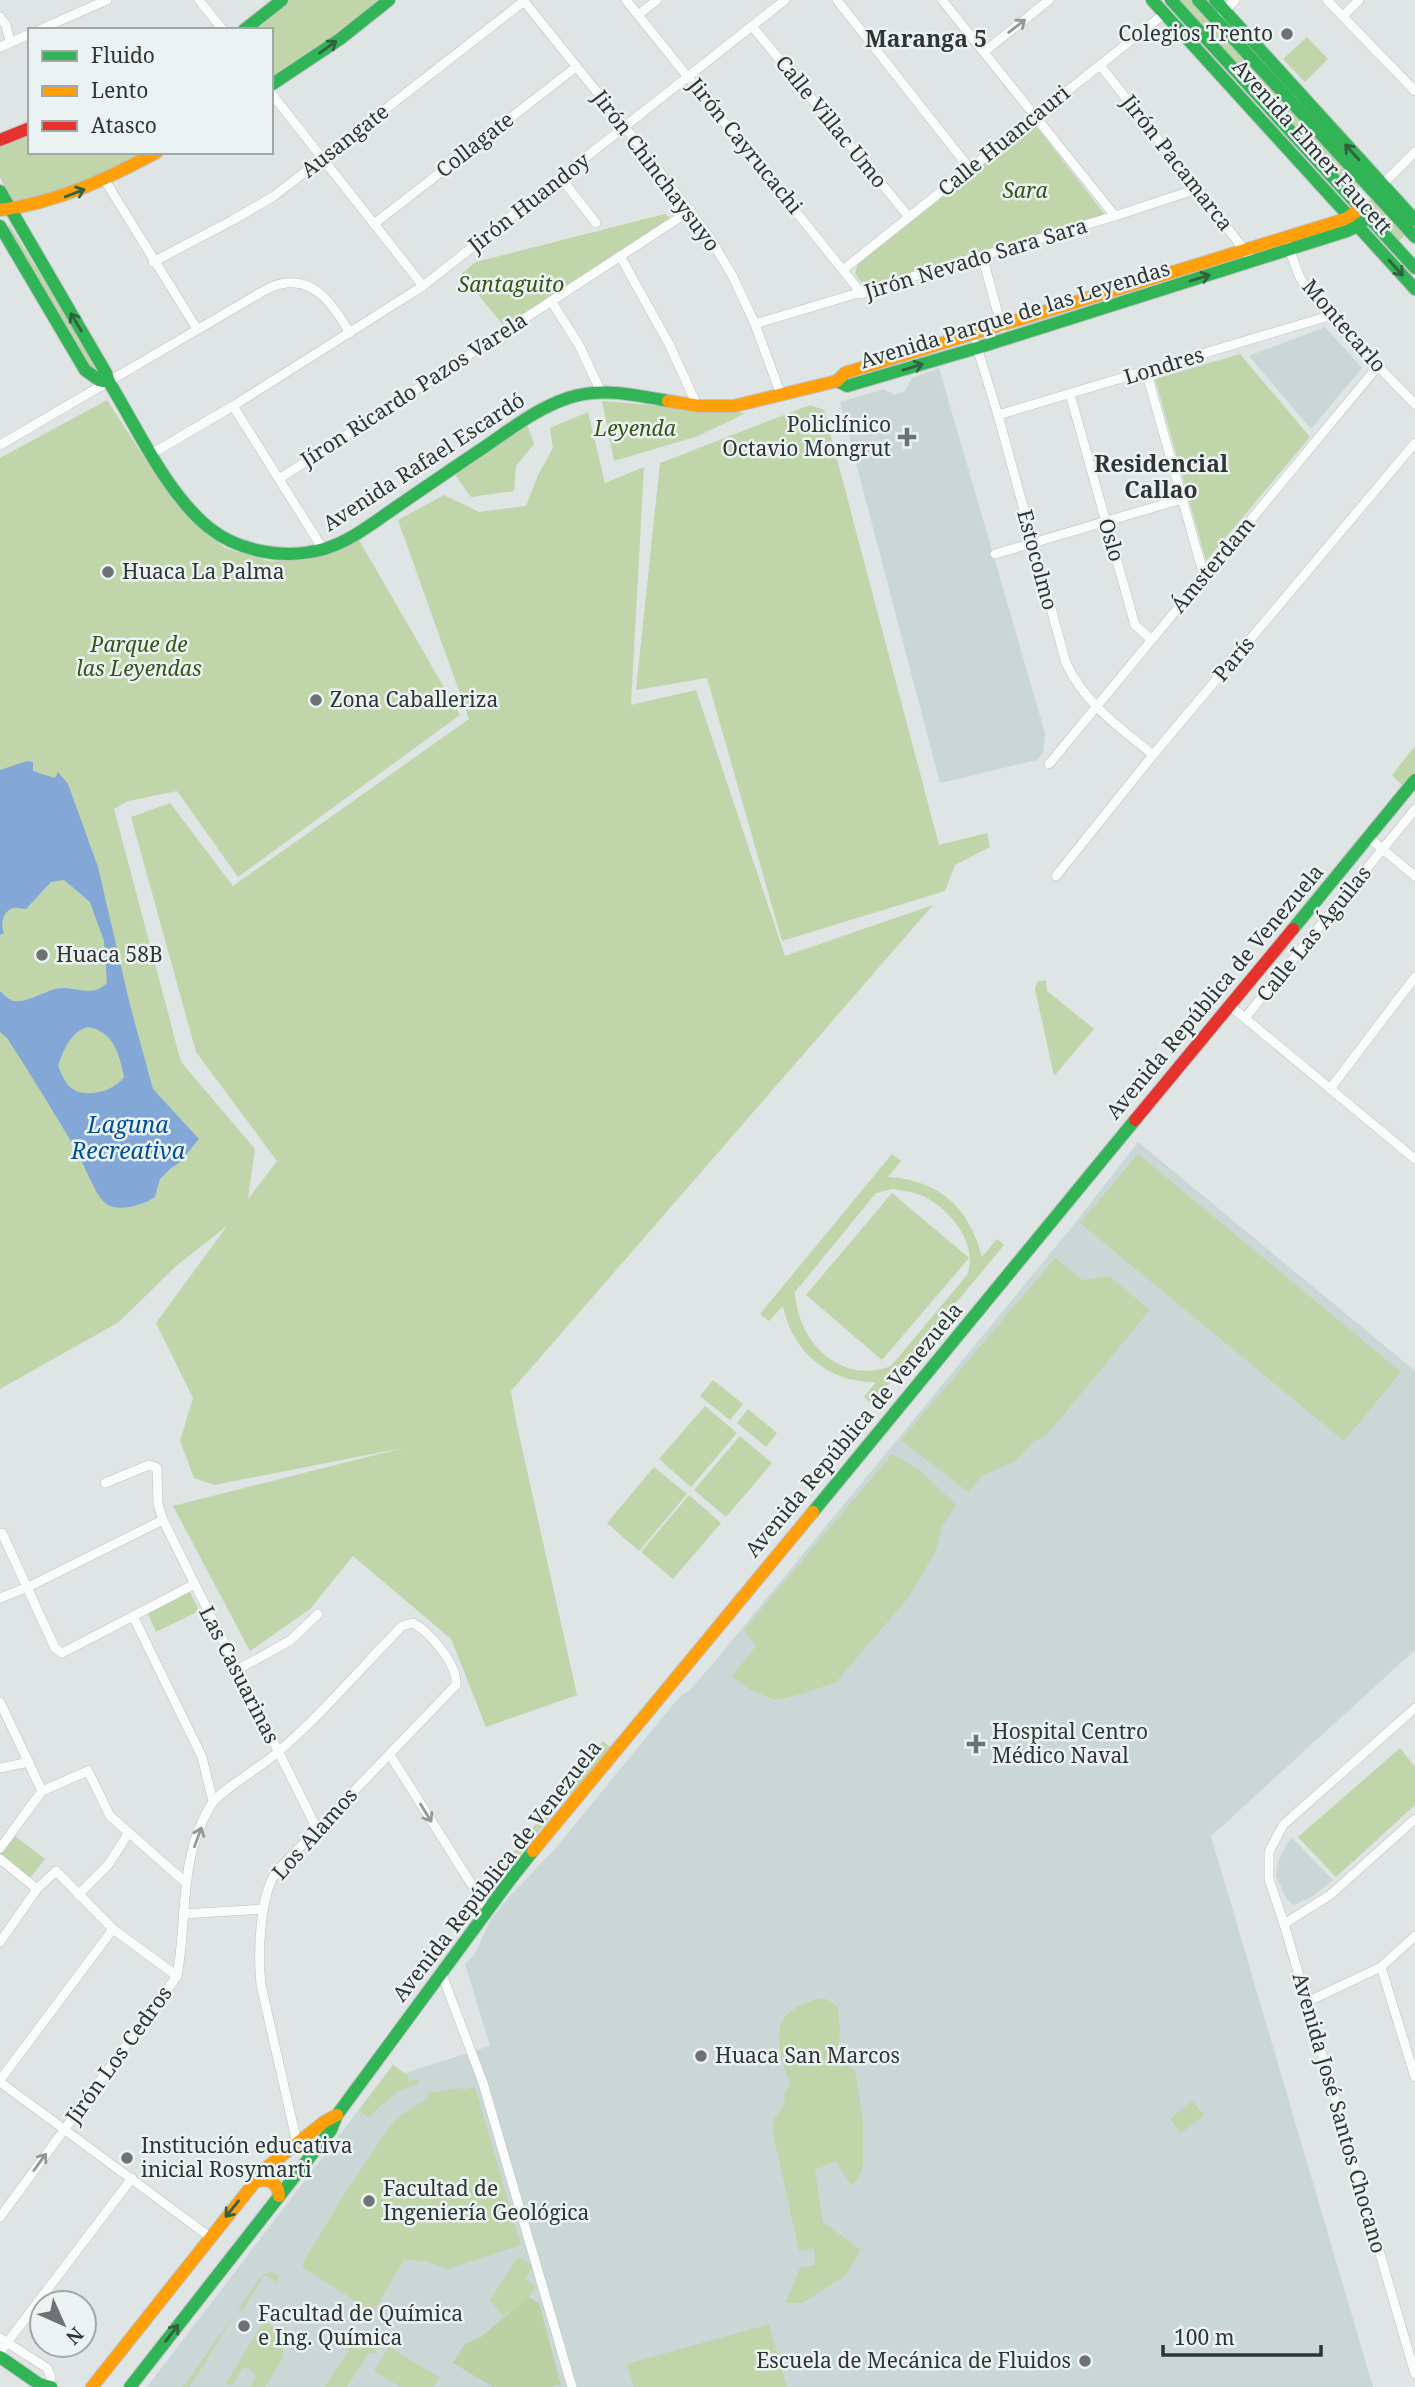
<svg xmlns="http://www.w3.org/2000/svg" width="1415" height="2387" font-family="'Noto Serif',serif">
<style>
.built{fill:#cbd6d6}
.green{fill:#c1d5ab;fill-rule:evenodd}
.forest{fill:#bbd1a4}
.water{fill:#83a8d7;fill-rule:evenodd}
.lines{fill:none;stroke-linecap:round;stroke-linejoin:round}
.street-casing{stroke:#bdc1c0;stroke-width:10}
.fast-casing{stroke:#bdc1c0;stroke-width:14}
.slow-casing{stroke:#bdc1c0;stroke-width:14}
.jam-casing{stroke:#bdc1c0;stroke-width:14}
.street{stroke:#fafbfb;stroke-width:9}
.fast{stroke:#30b455;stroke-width:12}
.slow{stroke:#ff9f0a;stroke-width:12}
.jam{stroke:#e5322d;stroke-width:12}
.oneway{stroke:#969898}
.oneway2{stroke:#316140}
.poi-dot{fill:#6e7272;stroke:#ebf3f2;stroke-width:2.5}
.labels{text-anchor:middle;stroke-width:5;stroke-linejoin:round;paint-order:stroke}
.poi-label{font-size:21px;fill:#313434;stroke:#ebf3f2;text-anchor:start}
.street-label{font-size:21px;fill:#313434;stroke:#ebf3f2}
.park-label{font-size:21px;font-style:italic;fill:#3b5117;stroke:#ebf3f2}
.neighbourhood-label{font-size:23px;font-weight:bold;fill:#313434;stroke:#ebf3f2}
.water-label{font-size:23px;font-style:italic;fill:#004d9c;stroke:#ebf3f2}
</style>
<rect width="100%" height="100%" fill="#dfe4e4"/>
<g class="built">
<polygon points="1325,327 1362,368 1311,429 1249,356"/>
<polygon points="939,368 1045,733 1043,752 1037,760 940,783 840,402 884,389 894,395 905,391 912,378"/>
<polygon points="1138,1142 1415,1371 1415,1650 1211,1836 1373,2387 147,2387 393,2065 405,2073 490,2046 465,1964 475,1954 490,1921 507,1899 555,1849 680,1696 689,1691 720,1655 1072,1227"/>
<polygon points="1291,1837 1333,1880 1313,1896 1294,1905 1287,1900 1276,1876 1279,1859"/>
</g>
<g class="green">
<polygon points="290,0 380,0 271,83 271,30 252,30"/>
<polygon points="1177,0 1191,0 1360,186 1353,193"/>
<polygon points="1307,37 1328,59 1305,82 1283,59"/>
<polygon points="1030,126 1036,126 1106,216 870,285 860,281 855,273 858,264"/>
<polygon points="30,132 30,152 146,152 108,174 55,194 12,202 0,177 0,145"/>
<polygon points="1371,199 1405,235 1399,241 1366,204"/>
<polygon points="665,214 670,218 504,326 461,274 476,262"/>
<polygon points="10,226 96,363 98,376 91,370 4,227"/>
<polygon points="1240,354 1310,437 1206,561 1155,379"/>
<polygon points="107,400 157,477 187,516 225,548 268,561 308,560 359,540 460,715 238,877 177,791 128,801 114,809 181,1062 255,1149 248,1199 277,1161 196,1052 131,817 170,803 233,886 469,719 398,520 444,495 479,512 526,506 538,475 553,448 550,428 588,412 605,483 644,467 631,705 696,690 785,956 933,905 511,1391 516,1421 577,1695 486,1727 451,1639 353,1556 310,1609 250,1651 173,1506 403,1448 214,1485 194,1478 180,1441 193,1398 156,1323 227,1226 175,1267 119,1322 0,1389 0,458"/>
<polygon points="602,401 746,413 698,436 614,461"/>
<polygon points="810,405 824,410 939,845 987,833 990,847 955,865 945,891 782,941 707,678 636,690 660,463"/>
<polygon points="525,419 534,444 516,466 514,491 471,497 451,469"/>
<polygon points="1415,746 1415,772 1403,786 1392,775"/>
<polygon points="1046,980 1047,991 1094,1029 1054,1076 1035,989 1037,982"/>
<path d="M892,1154l9,7 -13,16c52,3 81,31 94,80l15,-18 7,6 -132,159 -8,-7 12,-15c-47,1 -84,-30 -93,-76l-14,15 -9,-7zM893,1189c11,2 22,3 32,8 26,13 54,48 42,78l-76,91c-51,20 -94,-25 -96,-74l81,-99z"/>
<polygon points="1138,1154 1401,1372 1344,1441 1080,1223"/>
<polygon points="892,1193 969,1258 882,1360 806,1295"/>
<polygon points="1055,1258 1082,1280 1109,1276 1150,1310 1046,1436 1034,1441 1014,1462 983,1475 968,1492 901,1440"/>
<polygon points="713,1380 743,1404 730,1420 700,1396"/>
<polygon points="705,1406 737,1433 691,1487 659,1459"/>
<polygon points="748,1409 777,1433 766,1447 737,1423"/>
<polygon points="740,1436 772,1463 726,1517 694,1490"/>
<polygon points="892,1454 921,1471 956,1505 942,1527 936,1551 908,1598 836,1682 806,1693 775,1700 752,1691 732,1676 756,1646 744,1630"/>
<polygon points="654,1467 687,1494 639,1551 607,1523"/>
<polygon points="689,1495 721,1523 673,1579 641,1552"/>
<polygon points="190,1592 199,1611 156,1632 147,1612"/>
<polygon points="603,1741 612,1749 573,1796 564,1788"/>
<polygon points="1400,1748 1415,1767 1415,1805 1336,1877 1298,1837"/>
<polygon points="546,1811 549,1819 509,1867 502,1867"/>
<polygon points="15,1836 45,1859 30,1878 0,1855"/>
<path d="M821,1998l5,1 12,8 2,23 -2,17 9,17 8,7 8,49v46l-5,13 -7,7 -15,-25 -21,9 8,52 38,28 -15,25 -44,28h-16l14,-35 15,-3 -1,-17 -15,3 -25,-113 -1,-17 12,-18 -1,-9 6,-9c-13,-45 -26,-72 31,-87z"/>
<polygon points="393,2065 408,2076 409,2081 418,2079 419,2084 398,2091 368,2117 359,2110"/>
<polygon points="467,2087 452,2092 475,2087 521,2245 447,2269 426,2261 404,2260 373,2312 303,2268 303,2262 342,2198 387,2130 398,2117 428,2098 428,2093"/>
<polygon points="1192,2101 1204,2115 1181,2133 1170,2119"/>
<polygon points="518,2257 533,2266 525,2279 536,2286 529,2297 503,2316 490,2300"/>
<polygon points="271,2272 280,2276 276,2282 264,2275 242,2311 238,2309 190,2387 183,2387 263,2274"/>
<path d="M264,2321l17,10 -2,3 5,5 -1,19 -18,29h-15l6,-9c-3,-6 -6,-11 -14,-10l-10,18 -6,-3z"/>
<polygon points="769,2324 787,2387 633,2387 627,2364"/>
<polygon points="367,2329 383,2339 374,2354 369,2352 347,2387 325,2387 351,2346 359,2350 361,2347 358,2344"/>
<polygon points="389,2347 440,2378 434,2387 400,2387 374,2371"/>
</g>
<polygon class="forest" points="528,2297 539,2303 561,2385 552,2387 493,2387 453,2363 465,2344 481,2337"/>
<path class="water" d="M27,761l6,1v9l22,7 3,-6 10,12 30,83 32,138 23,84 46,50 -19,23 -9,6 -11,11 -5,18c-12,8 -38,17 -51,5 -9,-8 -21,-40 -28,-52 -22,-38 -45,-75 -69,-112l-7,-6v-41c4,4 9,9 14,10 13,3 34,-13 49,-13 17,0 30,9 44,-5l-3,-42 -14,-39 -26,-22 -13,2 -25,27c-4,0 -8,-2 -12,-1 -11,2 -14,16 -10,25l-4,2v-165zM88,1027c26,5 31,26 36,50 -10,15 -42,23 -55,9 -5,-5 -8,-14 -11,-20 5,-15 13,-35 30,-39z"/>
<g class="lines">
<g class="street-casing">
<g id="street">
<polyline points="199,0 223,30"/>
<polyline points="523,0 625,127 709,236 733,277 755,324 781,395"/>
<polyline points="626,0 862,294"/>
<polyline points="837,0 970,169"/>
<polyline points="942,0 1115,216"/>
<polyline points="1327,0 1415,91"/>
<polyline points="1222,13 1235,0"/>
<polyline points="638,15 657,0"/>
<polyline points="1343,16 1359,0"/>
<polyline points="0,17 6,25 10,42"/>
<polyline points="752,26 909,217"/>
<polyline points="39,30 107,0"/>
<polyline points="0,47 30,34"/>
<polyline points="984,52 1049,0"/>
<polyline points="1100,65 1253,261"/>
<polyline points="271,93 423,286"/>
<polyline points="561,178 596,223"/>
<polyline points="104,179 197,329"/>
<polyline points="1379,188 1415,152"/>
<polyline points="374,224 576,67"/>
<polyline points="1288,246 1300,278 1329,316 1415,404"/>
<polyline points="620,256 669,344 697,405"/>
<polyline points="982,256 1002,328"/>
<polyline points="153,262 233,220 274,196 524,1"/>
<polyline points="844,269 1164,14"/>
<polyline points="551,301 579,345 601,392"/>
<polyline points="755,324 1115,216 1197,189"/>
<path d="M976,344l22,71 68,248c20,42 52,63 87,92"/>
<polyline points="1146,371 1204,576"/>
<polyline points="1070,394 1135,625 1151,639"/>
<polyline points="233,406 323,549"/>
<polyline points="998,415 1329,316"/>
<path d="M0,445l260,-152c6,-3 14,-8 21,-9 35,-8 54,24 69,49"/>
<polyline points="153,453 233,406 423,286 785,0"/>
<polyline points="279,479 691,210"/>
<polyline points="995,554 1182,499"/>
<polyline points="1049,764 1378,366"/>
<polyline points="1368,837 1415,876"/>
<polyline points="1056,876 1153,755 1415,443"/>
<polyline points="1229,1005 1415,1159"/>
<polyline points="1245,1018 1415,809"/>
<polyline points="1330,1089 1415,977"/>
<polyline points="105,1483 149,1465 157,1468 158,1504 163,1520 317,1829"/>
<polyline points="2,1533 55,1648 62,1653 193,1585"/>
<polyline points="0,1598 28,1587 163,1520"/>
<polyline points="133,1616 202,1757 213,1802"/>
<polyline points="237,1670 291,1640 318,1614"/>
<polyline points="0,1702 42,1791"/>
<polyline points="1415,1708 1283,1825 1269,1852 1269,1879 1284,1924 1415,2374"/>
<polyline points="390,1755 487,1909"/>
<polyline points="0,1768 29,1762"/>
<polyline points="0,1848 42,1791 88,1771 110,1816 185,1882"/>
<polyline points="0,1859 37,1889"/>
<polyline points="78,1895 108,1865 128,1834"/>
<polyline points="183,1914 263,1909"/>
<polyline points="1284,1924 1330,1895 1415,1819"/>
<polyline points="0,1942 37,1889 56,1871 113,1929 177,1976"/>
<polyline points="1381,1967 1415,2077"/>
<polyline points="441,1972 483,2083 572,2387"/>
<polyline points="1307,2002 1381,1967 1415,1936"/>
<polyline points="0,2080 113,1929"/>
<polyline points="0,2082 210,2237"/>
<path d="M0,2217l177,-241c11,-58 1,-118 34,-171 9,-15 52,-39 67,-53 43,-37 84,-85 124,-126l11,-3c17,9 45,42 43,62l-179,186c-18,24 -19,84 -16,114l36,158"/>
<polyline points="0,2338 47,2368 51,2378 48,2385"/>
<polyline points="0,2352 132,2178"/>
</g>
</g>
<g class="fast-casing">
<g id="fast">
<polyline points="1152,0 1415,289"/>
<polyline points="1171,0 1415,268"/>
<polyline points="1198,0 1415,237"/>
<polyline points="1215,0 1415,220"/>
<polyline points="244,30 282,0"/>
<polyline points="271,85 340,39 389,0"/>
<path d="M0,191l106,182 3,9c29,47 56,109 99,145 31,25 77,33 116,22 24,-7 45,-23 65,-37 32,-22 64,-44 97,-66 26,-18 52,-38 82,-48 33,-11 68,-3 100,3"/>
<polyline points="0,226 85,370 99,380 109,382"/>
<polyline points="837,381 847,386 977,348 1347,231 1358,226 1368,217"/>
<polyline points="1293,929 1415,780"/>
<polyline points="813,1512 1135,1120"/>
<polyline points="0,2357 39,2384 51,2387"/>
<polyline points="130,2387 331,2130 337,2115 510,1880 533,1851"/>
</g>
</g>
<g class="slow-casing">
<g id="slow">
<path d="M1,210c57,-8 106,-31 156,-58"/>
<polyline points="837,381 845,373 1339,221 1349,217 1360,208"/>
<polyline points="668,401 700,406 734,406 837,381"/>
<polyline points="533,1851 813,1512"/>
<path d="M254,2182c13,-4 24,-1 25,14"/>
<polyline points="92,2387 266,2168 324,2122 337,2115"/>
</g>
</g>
<g class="jam-casing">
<g id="jam">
<polyline points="0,140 30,128"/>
<polyline points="1135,1120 1293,929"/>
</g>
</g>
<use href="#street" class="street"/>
<use href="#fast" class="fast"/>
<use href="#slow" class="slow"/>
<use href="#jam" class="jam"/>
</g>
<defs><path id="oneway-shaft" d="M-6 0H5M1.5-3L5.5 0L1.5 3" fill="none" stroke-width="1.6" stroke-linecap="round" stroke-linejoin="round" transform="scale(1.75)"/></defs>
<g class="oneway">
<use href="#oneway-shaft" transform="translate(1017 26) rotate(-38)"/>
<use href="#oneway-shaft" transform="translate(426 1813) rotate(58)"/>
<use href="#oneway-shaft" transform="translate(198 1837) rotate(-70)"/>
<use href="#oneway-shaft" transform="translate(40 2162) rotate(-54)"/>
</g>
<g class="oneway2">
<use href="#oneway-shaft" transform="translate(328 47) rotate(-35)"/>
<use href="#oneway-shaft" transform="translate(1352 152) rotate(-132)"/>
<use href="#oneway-shaft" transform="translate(75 193) rotate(-21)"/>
<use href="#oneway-shaft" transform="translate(1396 268) rotate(48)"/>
<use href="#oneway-shaft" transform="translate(1200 278) rotate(-17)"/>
<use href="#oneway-shaft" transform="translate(76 322) rotate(-121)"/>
<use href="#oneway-shaft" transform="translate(913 367) rotate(-17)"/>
<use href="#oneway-shaft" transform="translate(232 2209) rotate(129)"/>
<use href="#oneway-shaft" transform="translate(172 2333) rotate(-52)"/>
</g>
<g class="poi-dot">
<circle cx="1287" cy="34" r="7"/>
<path d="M903.5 426.5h7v7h7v7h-7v7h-7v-7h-7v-7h7z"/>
<circle cx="108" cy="572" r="7"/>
<circle cx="316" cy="700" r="7"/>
<circle cx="42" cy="955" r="7"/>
<path d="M972.5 1733.5h7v7h7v7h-7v7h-7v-7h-7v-7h7z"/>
<circle cx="701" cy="2056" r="7"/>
<circle cx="127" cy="2158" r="7"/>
<circle cx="369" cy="2201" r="7"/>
<circle cx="244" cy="2326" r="7"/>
<circle cx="1085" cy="2361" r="7"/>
</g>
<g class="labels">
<g class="poi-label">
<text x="1273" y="41" text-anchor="end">Colegios Trento</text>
<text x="891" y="432" text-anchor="end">Policlínico<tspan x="891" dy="24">Octavio Mongrut</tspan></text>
<text x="122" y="579">Huaca La Palma</text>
<text x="330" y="707">Zona Caballeriza</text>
<text x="56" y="962">Huaca 58B</text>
<text x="992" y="1739">Hospital Centro<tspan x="992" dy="24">Médico Naval</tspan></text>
<text x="715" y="2063">Huaca San Marcos</text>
<text x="141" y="2153">Institución educativa<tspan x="141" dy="24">inicial Rosymarti</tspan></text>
<text x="383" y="2196">Facultad de<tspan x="383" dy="24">Ingeniería Geológica</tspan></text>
<text x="258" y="2321">Facultad de Química<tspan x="258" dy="24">e Ing. Química</tspan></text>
<text x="1071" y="2368" text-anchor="end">Escuela de Mecánica de Fluidos</text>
</g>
<g class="street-label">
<text transform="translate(831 122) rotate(51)" y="7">Calle Villac Umo</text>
<text transform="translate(345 141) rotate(-38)" y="7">Ausangate</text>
<text transform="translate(1004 141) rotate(-39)" y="7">Calle Huancauri</text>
<text transform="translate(475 145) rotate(-38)" y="7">Collagate</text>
<text transform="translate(745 146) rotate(51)" y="7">Jirón Cayrucachi</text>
<text transform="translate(1312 147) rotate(48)" y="7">Avenida Elmer Faucett</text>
<text transform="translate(1177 163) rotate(52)" y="7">Jirón Pacamarca</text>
<text transform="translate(656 171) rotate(53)" y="7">Jirón Chinchaysuyo</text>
<text transform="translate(529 203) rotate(-38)" y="7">Jirón Huandoy</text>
<text transform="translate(976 259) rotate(-17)" y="7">Jirón Nevado Sara Sara</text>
<text transform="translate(1015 315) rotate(-17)" y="7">Avenida Parque de las Leyendas</text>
<text transform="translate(1344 326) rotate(49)" y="7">Montecarlo</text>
<text transform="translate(1164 366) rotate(-17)" y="7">Londres</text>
<text transform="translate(414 390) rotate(-33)" y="7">Jíron Ricardo Pazos Varela</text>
<text transform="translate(424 462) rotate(-33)" y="7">Avenida Rafael Escardó</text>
<text transform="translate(1111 540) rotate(74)" y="7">Oslo</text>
<text transform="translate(1037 560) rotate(75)" y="7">Estocolmo</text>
<text transform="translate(1213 565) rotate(-50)" y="7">Ámsterdam</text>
<text transform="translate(1234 659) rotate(-50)" y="7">París</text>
<text transform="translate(1314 934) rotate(-51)" y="7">Calle Las Águilas</text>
<text transform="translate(1215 992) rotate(-50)" y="7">Avenida República de Venezuela</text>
<text transform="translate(854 1430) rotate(-50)" y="7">Avenida República de Venezuela</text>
<text transform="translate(239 1675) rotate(63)" y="7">Las Casuarinas</text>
<text transform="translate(315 1834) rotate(-48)" y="7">Los Alamos</text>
<text transform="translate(497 1871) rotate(-52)" y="7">Avenida República de Venezuela</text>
<text transform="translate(119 2055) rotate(-54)" y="7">Jirón Los Cedros</text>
<text transform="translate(1339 2113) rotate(74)" y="7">Avenida José Santos Chocano</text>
</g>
<g class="park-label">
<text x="1025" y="198">Sara</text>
<text x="511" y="292">Santaguito</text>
<text x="635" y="436">Leyenda</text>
<text x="139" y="652">Parque de<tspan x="139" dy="24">las Leyendas</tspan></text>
</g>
<g class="neighbourhood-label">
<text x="926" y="47">Maranga 5</text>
<text x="1161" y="472">Residencial<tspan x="1161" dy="26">Callao</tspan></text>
</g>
<g class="water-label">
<text x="128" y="1133">Laguna<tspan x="128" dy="26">Recreativa</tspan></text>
</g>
</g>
<rect x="28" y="28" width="245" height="126" fill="#ebf3f2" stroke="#a1a7a6" stroke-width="2"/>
<rect x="42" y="51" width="35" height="10" fill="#30b455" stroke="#a1a7a6" stroke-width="2"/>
<text x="91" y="63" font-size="21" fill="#313434">Fluido</text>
<rect x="42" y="86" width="35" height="10" fill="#ff9f0a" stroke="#a1a7a6" stroke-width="2"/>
<text x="91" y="98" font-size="21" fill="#313434">Lento</text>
<rect x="42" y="121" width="35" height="10" fill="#e5322d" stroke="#a1a7a6" stroke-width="2"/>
<text x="91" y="133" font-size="21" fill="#313434">Atasco</text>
<g transform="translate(63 2324) rotate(135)"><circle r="33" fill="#ebf3f2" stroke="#a1a7a6" stroke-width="2"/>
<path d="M0-5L12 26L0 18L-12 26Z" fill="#6e7272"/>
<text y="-10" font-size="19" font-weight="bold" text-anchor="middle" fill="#313434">N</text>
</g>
<path d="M1163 2345v10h158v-10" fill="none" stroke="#313434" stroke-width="3.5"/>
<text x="1174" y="2345" font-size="21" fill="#313434" stroke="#ebf3f2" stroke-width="5" paint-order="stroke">100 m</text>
</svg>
